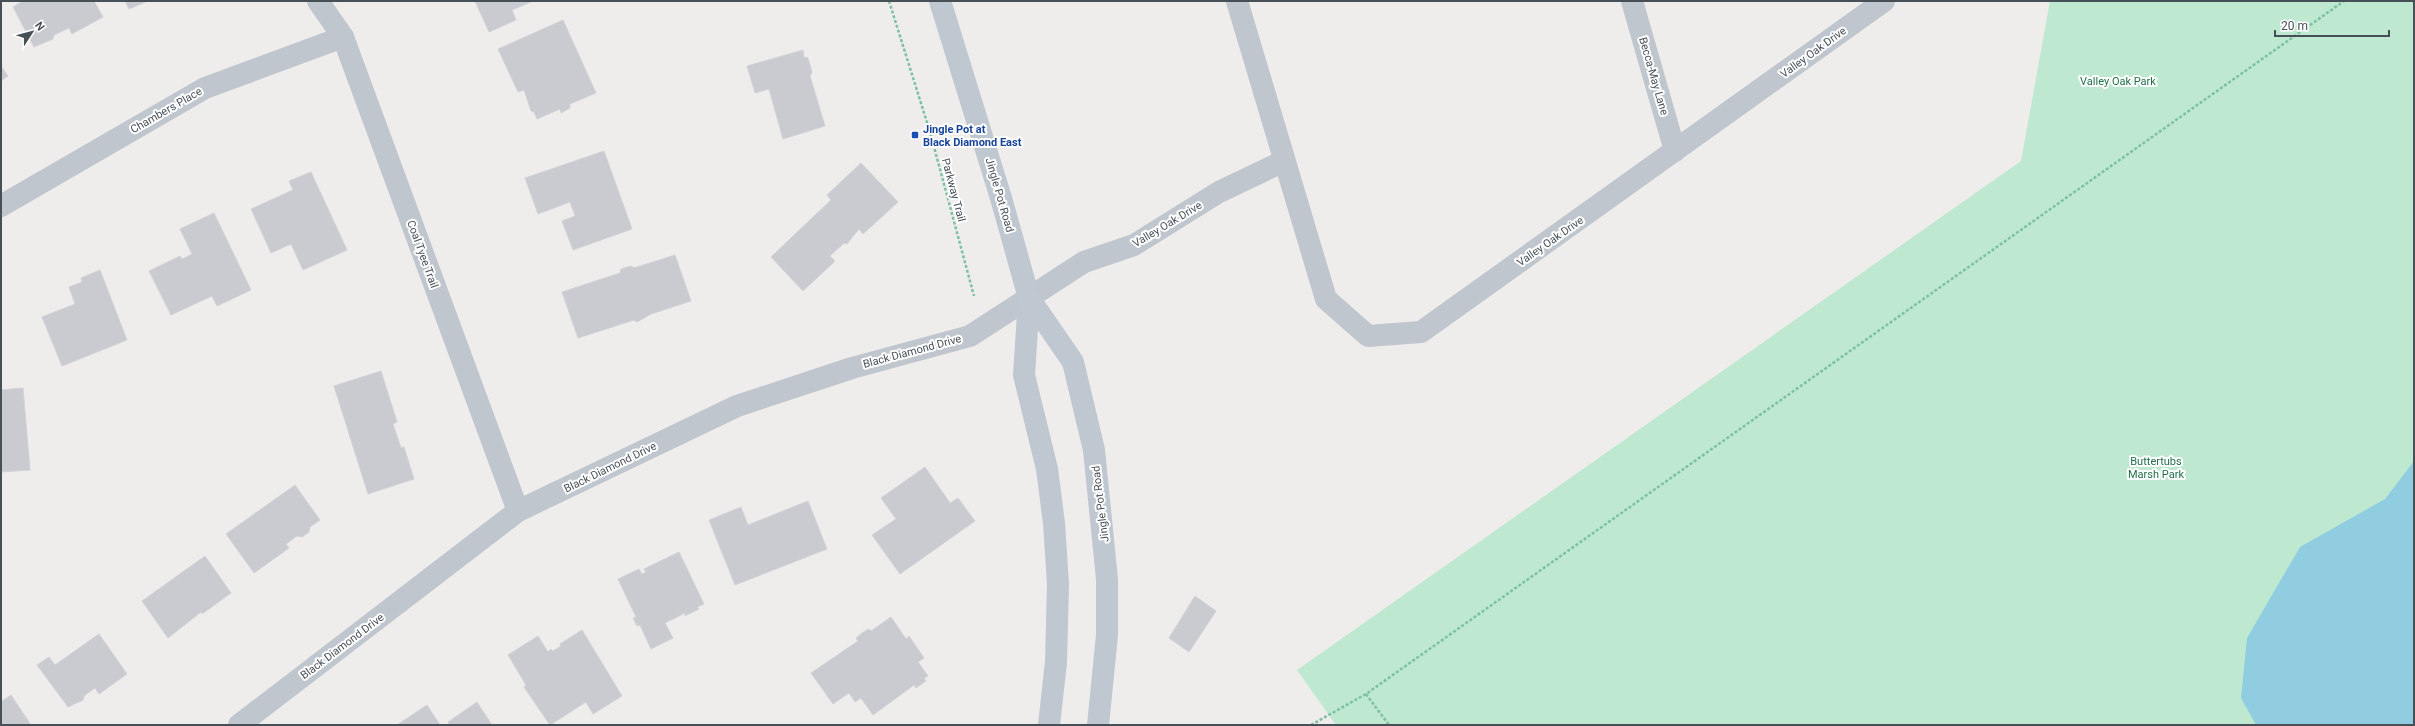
<svg xmlns="http://www.w3.org/2000/svg" width="2415" height="726" font-family="Roboto,sans-serif">
<style>
.green{fill:#bfe8d0}
.water{fill:#91cde0}
.building{fill:#cacbd1;stroke:#d1d3d7}
.lines{fill:none;stroke-linecap:round;stroke-linejoin:round}
.path{stroke:#7cc1a2;stroke-width:2.5;stroke-dasharray:3 2;stroke-linecap:butt}
.minor{stroke:#bfc6cd;stroke-width:22}
.secondary{stroke:#bfc7d1;stroke-width:22}
.transit-dot{fill:#1a4fb4;stroke:#fff;stroke-width:1.5}
.labels{text-anchor:middle;stroke-width:4;stroke-linejoin:round;paint-order:stroke}
.street-label{font-size:11px;fill:#474f57;stroke:#fff}
.park-label{font-size:11px;fill:#226f4b;stroke:#fff}
.transit-label{font-size:11px;font-weight:bold;fill:#164399;stroke:#fff;text-anchor:start}
</style>
<rect width="100%" height="100%" fill="#efecec"/>
<polygon class="green" points="2050,1 2414,1 2414,725 1336,725 1297,670 2021,161"/>
<polygon class="water" points="2414,461 2414,725 2256,725 2241,698 2247,638 2300,547 2385,499"/>
<g class="building">
<polygon points="23,1 94,1 103,17 72,34 69,28 54,35 53,39 34,47 13,7"/>
<polygon points="125,1 148,1 129,9"/>
<polygon points="475,1 533,1 512,10 516,20 489,32"/>
<polygon points="563,20 596,93 570,104 570,108 561,113 560,109 537,119 534,112 531,111 524,90 518,92 498,49"/>
<polygon points="803,50 804,57 808,58 812,72 810,76 825,126 783,139 769,89 755,93 747,66"/>
<polygon points="1,66 8,76 1,81"/>
<polygon points="604,151 632,229 573,250 562,221 575,216 570,202 538,214 525,178"/>
<polygon points="861,163 898,202 863,234 859,229 847,244 844,243 830,256 835,261 803,291 771,257 831,200 827,195"/>
<polygon points="311,172 347,250 303,270 291,244 271,253 251,209 293,190 289,181"/>
<polygon points="214,213 251,290 217,306 212,296 171,315 149,271 180,256 182,259 192,254 180,229"/>
<polygon points="675,255 691,301 651,314 637,322 634,320 578,338 562,292 620,273 621,269 631,266 634,268"/>
<polygon points="100,270 127,340 62,366 42,317 75,304 69,287 82,282 81,278"/>
<polygon points="381,371 397,422 393,424 401,448 404,447 414,479 368,494 334,386"/>
<polygon points="23,388 30,470 1,472 1,390"/>
<polygon points="925,467 950,503 958,498 975,521 900,574 872,535 896,519 881,498"/>
<polygon points="295,485 320,520 310,527 309,532 302,537 297,536 286,544 289,548 254,573 226,534"/>
<polygon points="808,501 827,549 735,585 709,520 741,507 748,525"/>
<polygon points="679,552 704,604 697,607 699,609 685,616 685,613 665,623 673,638 651,649 640,625 637,626 633,618 636,617 618,579 639,569 642,574 646,572 644,569"/>
<polygon points="205,556 231,593 202,614 201,612 168,638 142,601"/>
<polygon points="1195,596 1216,611 1189,652 1169,638"/>
<polygon points="891,617 906,639 909,636 924,658 918,662 928,676 924,678 926,681 916,688 914,685 873,715 861,698 855,702 849,693 833,704 811,673 858,641 856,638 862,633 869,629 871,631"/>
<polygon points="582,630 622,696 593,714 586,702 550,725 524,687 526,685 508,655 538,636 548,652 551,649 553,651 561,646 560,644"/>
<polygon points="99,634 127,674 99,694 95,688 84,696 83,700 68,707 37,665 49,657 55,665"/>
<polygon points="11,695 31,725 1,725 1,702"/>
<polygon points="477,702 492,725 450,725 448,722"/>
<polygon points="427,705 440,725 397,725"/>
</g>
<g class="lines">
<g class="path">
<polyline points="889,1 930,132 974,296"/>
<polyline points="1366,694 1389,725"/>
<polyline points="1311,725 1366,694 2344,1"/>
</g>
<g class="minor">
<polyline points="318,1 343,37 518,511"/>
<polyline points="1237,1 1326,299 1368,336 1421,332 1884,1"/>
<polyline points="1632,1 1675,151"/>
<polyline points="1,206 205,88 343,37"/>
<polyline points="239,725 518,511 737,406 852,368 970,336 1084,262 1134,245 1219,192 1284,161"/>
</g>
<g class="secondary">
<polyline points="940,1 1001,198 1029,298 1024,375 1047,469 1054,523 1058,584 1056,662 1049,725"/>
<polyline points="1029,298 1073,362 1094,450 1107,579 1107,635 1098,725"/>
</g>
</g>
<rect class="transit-dot" x="911" y="131" width="8" height="8" rx="2"/>
<g class="labels">
<g class="street-label">
<text transform="translate(1813 52) rotate(-36)" y="4">Valley Oak Drive</text>
<text transform="translate(1654 76) rotate(74)" y="4">Becca-May Lane</text>
<text transform="translate(166 110) rotate(-30)" y="4">Chambers Place</text>
<text transform="translate(954 190) rotate(75)" y="4">Parkway Trail</text>
<text transform="translate(1000 195) rotate(74)" y="4">Jingle Pot Road</text>
<text transform="translate(1167 224) rotate(-31)" y="4">Valley Oak Drive</text>
<text transform="translate(1550 241) rotate(-35)" y="4">Valley Oak Drive</text>
<text transform="translate(423 254) rotate(70)" y="4">Coal Tyee Trail</text>
<text transform="translate(912 351) rotate(-15)" y="4">Black Diamond Drive</text>
<text transform="translate(610 467) rotate(-26)" y="4">Black Diamond Drive</text>
<text transform="translate(1100 504) rotate(-97)" y="4">Jingle Pot Road</text>
<text transform="translate(342 646) rotate(-37)" y="4">Black Diamond Drive</text>
</g>
<g class="park-label">
<text x="2118" y="85">Valley Oak Park</text>
<text x="2156" y="465">Buttertubs<tspan x="2156" dy="13">Marsh Park</tspan></text>
</g>
<g class="transit-label">
<text x="923" y="133">Jingle Pot at<tspan x="923" dy="13">Black Diamond East</tspan></text>
</g>
</g>
<rect width="2415" height="726" fill="none" stroke="#474f57" stroke-width="4"/>
<g transform="translate(32 32) rotate(54)" stroke="#ffffff" stroke-width="3" paint-order="stroke">
<path d="M0-3L7 15L0 10L-7 15Z" fill="#474f57"/>
<text y="-6" font-size="11" font-weight="bold" text-anchor="middle" fill="#474f57">N</text>
</g>
<path d="M2275 30v6h114v-6" fill="none" stroke="#474f57" stroke-width="2"/>
<text x="2281" y="30" font-size="12" fill="#474f57" stroke="#ffffff" stroke-width="3" paint-order="stroke">20 m</text>
</svg>
